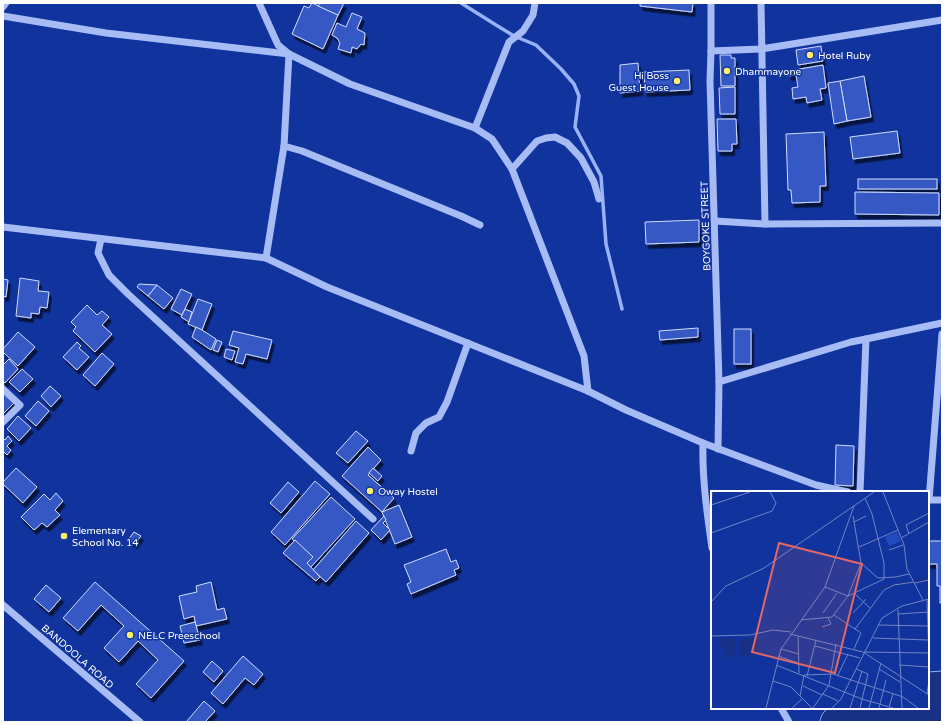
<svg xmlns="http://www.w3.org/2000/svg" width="945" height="725" font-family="'Varela Round',sans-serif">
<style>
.water{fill:#183184;stroke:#98b2f8}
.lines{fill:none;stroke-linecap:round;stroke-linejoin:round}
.stream{stroke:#98b2f8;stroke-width:3.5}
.building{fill:#3458c4;stroke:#d0dcfe;filter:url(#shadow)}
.minor{stroke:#a7bbf5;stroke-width:7}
.poi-dot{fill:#fff16b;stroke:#10339e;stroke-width:1.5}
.labels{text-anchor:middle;stroke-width:3;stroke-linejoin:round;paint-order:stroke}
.poi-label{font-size:10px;fill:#fff;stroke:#10339e;text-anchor:start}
.street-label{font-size:10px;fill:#fff;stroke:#10339e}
.inset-river{fill:none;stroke:#183184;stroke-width:2}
.inset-road{fill:none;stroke:#7085c5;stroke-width:1}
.view{fill:#e26868;fill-opacity:0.15;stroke:#e26868;stroke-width:2}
.inset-edge{fill:none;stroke:#fff;stroke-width:2}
</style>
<defs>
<filter id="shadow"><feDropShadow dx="2.5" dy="4.5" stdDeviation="0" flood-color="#0009"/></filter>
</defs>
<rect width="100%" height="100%" fill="#10339e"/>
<path class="water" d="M942,671v51h-122c1,-7 3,-10 9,-14h99v-36z"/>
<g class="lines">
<polyline class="stream" points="461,3 496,25 514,36 536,45 561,69 574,84 579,96 575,127 601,176 606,244 622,309"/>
</g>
<g class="building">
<polygon points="312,3 338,15 323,49 292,34 304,6 309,8"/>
<polygon points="320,3 344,3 338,15 318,6"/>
<polygon points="640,3 693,3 692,12 640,6"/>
<polygon points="352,13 362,17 357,29 365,33 364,45 361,44 357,49 352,47 351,53 338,49 340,43 337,38 332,35 337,23 346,27"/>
<polygon points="821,46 823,61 798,65 796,50"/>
<polygon points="720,55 731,55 731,58 735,58 735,86 721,86"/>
<polygon points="638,63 640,91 620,93 620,65"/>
<polygon points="823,65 826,88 820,89 822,100 807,103 806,97 793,99 792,88 798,87 796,75 789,76 788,71"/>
<polygon points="689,70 690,90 645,92 644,72"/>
<polygon points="864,76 871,117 847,121 840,81"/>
<polygon points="840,81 847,121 834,124 828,83"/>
<polygon points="735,87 735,114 720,114 719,88"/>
<polygon points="717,119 736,119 737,144 732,144 732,151 718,151"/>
<polygon points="897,131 900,153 853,159 850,137"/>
<polygon points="824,132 826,186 820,186 820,202 792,203 791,190 788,190 786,134"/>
<rect x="858" y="179" width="79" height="10"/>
<polygon points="855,192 939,193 939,215 855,214"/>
<polygon points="699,220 699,242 646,244 645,222"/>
<polygon points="20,278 39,281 38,291 49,292 47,308 40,307 39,314 31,313 31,318 16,316"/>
<polygon points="3,279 8,280 6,297 3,296"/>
<polygon points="139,284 157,285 148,296 137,287"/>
<polygon points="157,285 173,298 164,309 148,296"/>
<polygon points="181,289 192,294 182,315 171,309"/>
<polygon points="198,299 212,304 202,330 188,324"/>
<polygon points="87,305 97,315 102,311 109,317 102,325 112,334 95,352 73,331 76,327 71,322"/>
<polygon points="185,309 192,312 189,322 181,317"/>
<polygon points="196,327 202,330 216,339 211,350 192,337"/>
<polygon points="698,328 698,337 660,340 659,331"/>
<rect x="734" y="329" width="17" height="35"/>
<polygon points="233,331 272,340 267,359 246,354 243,364 235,362 239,348 229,345"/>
<polygon points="18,332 35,347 18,366 3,352 3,349"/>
<polygon points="217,340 222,342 218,352 213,350"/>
<polygon points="77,342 81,346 79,348 89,357 77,370 63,357"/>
<polygon points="226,349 235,351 232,360 224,357"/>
<polygon points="102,353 114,364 95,386 83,375"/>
<polygon points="9,359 18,369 5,383 3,381 3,365"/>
<polygon points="22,369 33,379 20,392 9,382"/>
<polygon points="50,386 61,396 51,407 41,396"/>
<polygon points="3,393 14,403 3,414"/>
<polygon points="38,401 49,411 36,426 25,416"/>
<polygon points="18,416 31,428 19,441 7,429"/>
<polygon points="356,431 368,441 348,463 336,453"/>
<polygon points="8,436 12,441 7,446 11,450 7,455 3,451 3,438 5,440"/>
<polygon points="836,445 854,446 853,486 835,485"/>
<polygon points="368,447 381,460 368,475 394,498 382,512 342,476"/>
<polygon points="16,468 37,487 23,503 3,484 3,482"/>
<polygon points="373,468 382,476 378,481 369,473"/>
<polygon points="315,481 330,494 285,545 271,532"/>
<polygon points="288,482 299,492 281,513 270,503"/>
<polygon points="56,493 63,501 55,510 60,515 47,527 42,523 34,530 21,517 44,494 50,500"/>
<polygon points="331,497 355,519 311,567 307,563 313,557 292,539"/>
<polygon points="399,505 412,537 395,544 382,512"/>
<polygon points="384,516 386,520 383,523 390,530 381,540 371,530"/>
<polygon points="356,521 369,533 326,582 313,570"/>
<polygon points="134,532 141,536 135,544 128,540"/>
<polygon points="295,540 313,557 307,563 320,577 316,581 283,553"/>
<polygon points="928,541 942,541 942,603 940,603 940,586 937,586 937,564 928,564"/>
<polygon points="446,549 451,562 456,560 459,568 454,570 456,575 411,594 407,584 411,582 404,565"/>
<polygon points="95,582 184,661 151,698 136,684 158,660 138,641 119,662 104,648 124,626 101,605 78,631 63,618"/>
<polygon points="211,582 217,610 224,608 227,619 196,626 194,616 184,619 179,596 197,592 196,586"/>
<polygon points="46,585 61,598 49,612 34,599"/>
<polygon points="195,622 200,640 184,643 180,626"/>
<polygon points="243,656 263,674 254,685 245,678 223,704 211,693"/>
<polygon points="212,661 223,671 214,682 203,672"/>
<polygon points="204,701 215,711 205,722 188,722 187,721"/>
</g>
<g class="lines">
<g class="minor">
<polyline points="259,3 278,45 289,54 284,146 266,258"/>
<polyline points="711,3 711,51 710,81 719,382 718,449"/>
<polyline points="761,3 765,224"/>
<polyline points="3,7 6,3"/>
<polyline points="3,16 106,33 289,54 350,84 475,128 492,139 512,169 584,356 588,391"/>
<polyline points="711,51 761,49 942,20"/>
<polyline points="475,128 503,57 509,42 523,31 533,15 535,3"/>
<polyline points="284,146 302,151 461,216 480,225"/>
<polyline points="512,169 537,141 546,138 555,137 567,143 581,158 594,182 599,199"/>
<polyline points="715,221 765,224 942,223"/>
<polyline points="3,227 266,258 327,287 588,391 626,410 703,443 816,485 848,492"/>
<polyline points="101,239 98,253 109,275 128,294 373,519"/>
<polyline points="719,382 851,342 866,339 942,323"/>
<polyline points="3,389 20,405 3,422"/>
<path d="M703,443c-1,35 4,70 9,105"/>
<polyline points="411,451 416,433 426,423 439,417 447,402 468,343"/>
<polyline points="860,492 866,339"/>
<polyline points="928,500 942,500"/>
<polyline points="929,500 942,334"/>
<polyline points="3,605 140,722"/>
<polyline points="781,708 789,722"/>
</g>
</g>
<g class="poi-dot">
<circle cx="810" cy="55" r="4"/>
<circle cx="727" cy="71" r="4"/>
<circle cx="677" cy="81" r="4"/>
<circle cx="370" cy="491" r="4"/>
<circle cx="64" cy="536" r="4"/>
<circle cx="130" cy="635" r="4"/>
</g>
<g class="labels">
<g class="poi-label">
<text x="818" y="59">Hotel Ruby</text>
<text x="735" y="75">Dhammayone</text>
<text x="669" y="79" text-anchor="end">Hi Boss<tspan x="669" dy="12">Guest House</tspan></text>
<text x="378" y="495">Oway Hostel</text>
<text x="72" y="534">Elementary<tspan x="72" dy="12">School No. 14</tspan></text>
<text x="138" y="639">NELC Preeschool</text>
</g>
<g class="street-label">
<text transform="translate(705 226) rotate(-92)" y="4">BOYGOKE STREET</text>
<text transform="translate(78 656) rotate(41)" y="4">BANDOOLA ROAD</text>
</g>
</g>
<g transform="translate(711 491)">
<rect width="218" height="218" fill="#10339e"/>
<path d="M186,41l4,9 -12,5 -4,-9z" fill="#234abd"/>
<path d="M25,147v12l-7,-1 8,3 -5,7 -8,-3 3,-8 -6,-1 -1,-8zM35,147h11l2,14 -4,5 -16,-1v-14z" fill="#183184"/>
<path class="inset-river" d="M203,90l15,-2M156,108l13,-11 29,-6M98,136l27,1 18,-14"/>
<path class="inset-road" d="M172,1l21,53 3,24 16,31M0,14l39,-13M0,14l1,-13M143,31l12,-6M0,42l61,-22 4,-8 -6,-11M198,43l-3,-9 23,-12M190,47l28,-16M148,56l39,-17M178,59l14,-5M150,72l17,15 18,-1 13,-3M204,92l14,-3M114,96l23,9 36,-17v-16l-12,-49 -7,-16M144,103l15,14M216,109l2,60M0,111l15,-16 38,-18 110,-76M187,119l4,98M112,122l14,-20M142,122l13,-14M187,123l31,-2M123,124l27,18 -7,16M90,129l31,-3 16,-21 13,-33 -8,-47M167,134l50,1M111,136l9,-3 -3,-6M144,138l29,-39 10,-5 20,-3M79,143l73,18 66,43M0,145l39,-1 23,-5 18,2M87,145l1,37M162,147l55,2M104,155l45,12M70,158l18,5M153,161l65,1M67,165l20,7M65,174l86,34 31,9M188,174l30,2M145,178l12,5 -8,34M168,178l21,13M127,184l10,-21M96,185l9,-36M62,190l18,6 21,21M92,195l19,9M112,203l15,7M216,203l2,-14M89,205l4,-21 29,-1 70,23 15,11M178,216l4,-13M55,217l15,-59 44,-62 29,-81M81,217l10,-9M102,217l16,-23 7,-41M121,217l9,-9 41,-81 20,-12 27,-7M139,217l12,-37M158,217l12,-45M168,217l7,-28"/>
<path class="view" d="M68,52l83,21 -27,109 -83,-21z"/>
<rect width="218" height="218" class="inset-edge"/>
</g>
<rect width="945" height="725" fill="none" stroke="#ffffff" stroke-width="8"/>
</svg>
